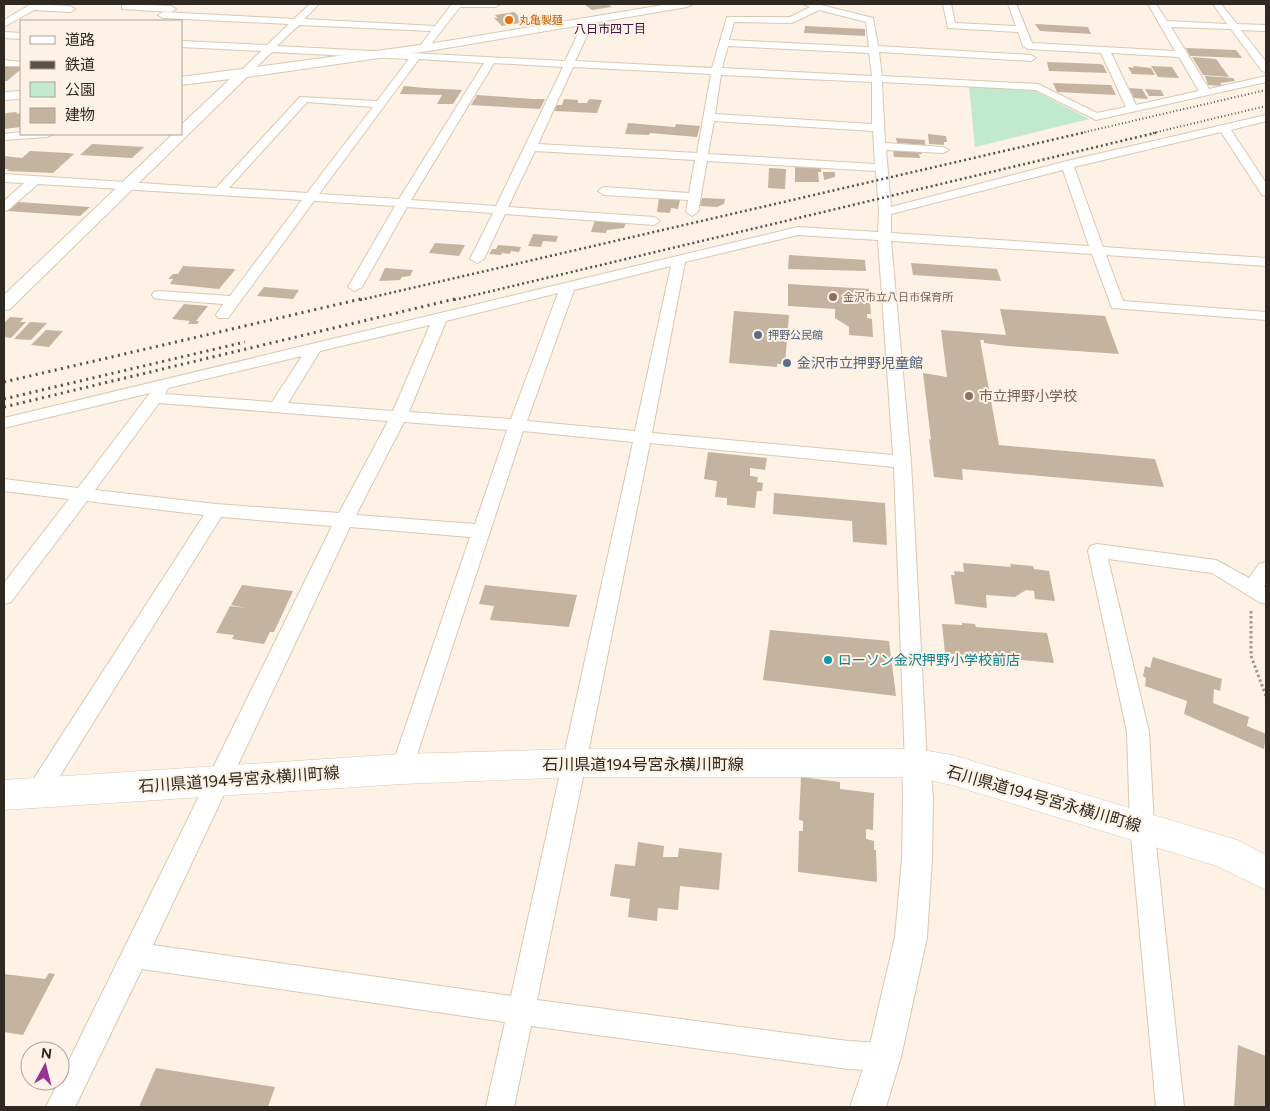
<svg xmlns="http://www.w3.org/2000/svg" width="1270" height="1111" font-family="Figtree,'Noto Sans JP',sans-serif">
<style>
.green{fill:#c1e9cd}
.building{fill:#c4b39e}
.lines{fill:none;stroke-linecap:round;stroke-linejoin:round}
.minor-casing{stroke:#d9c8b2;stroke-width:2}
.tertiary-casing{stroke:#d9c8b2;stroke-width:2}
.secondary-casing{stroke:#d9c8b2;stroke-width:1}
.path{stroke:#a1978d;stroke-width:3;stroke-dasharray:2.5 2.5;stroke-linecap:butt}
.minor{fill:#fff;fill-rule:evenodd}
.tertiary{fill:#fff;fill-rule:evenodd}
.secondary{fill:#fff;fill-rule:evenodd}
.rail-far2{stroke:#5a5249;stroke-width:2;stroke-dasharray:1 2.5;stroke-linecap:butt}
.rail-far1{stroke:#5a5249;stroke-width:2.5;stroke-dasharray:2 3;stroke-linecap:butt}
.rail{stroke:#5a5249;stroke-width:3;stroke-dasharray:2 4.5;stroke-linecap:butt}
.food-dot{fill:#e8710a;stroke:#fdf2e5;stroke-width:2}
.education-dot{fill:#8d6e63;stroke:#fdf2e5;stroke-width:2}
.service-dot{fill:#5c6f8a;stroke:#fdf2e5;stroke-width:2}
.culture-dot{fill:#0f9aa8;stroke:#fdf2e5;stroke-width:2}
.labels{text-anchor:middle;stroke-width:4;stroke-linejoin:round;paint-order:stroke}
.far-food-label{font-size:11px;fill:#c56008;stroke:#fdf2e5;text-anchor:start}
.far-education-label{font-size:11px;fill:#785e54;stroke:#fdf2e5;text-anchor:start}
.far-service-label{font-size:11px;fill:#4e5e75;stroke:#fdf2e5;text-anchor:start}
.far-neighbourhood-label{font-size:12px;fill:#431141;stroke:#fdf2e5}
.service-label{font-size:14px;fill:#4e5e75;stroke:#fdf2e5;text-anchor:start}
.education-label{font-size:14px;fill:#785e54;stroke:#fdf2e5;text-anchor:start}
.culture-label{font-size:14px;fill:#0d838f;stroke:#fdf2e5;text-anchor:start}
.near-street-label{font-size:16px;fill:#302921;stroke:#fdf2e5}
</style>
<rect width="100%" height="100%" fill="#fdf2e5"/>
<polygon class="green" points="969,86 1033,90 1089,119 975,147"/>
<g class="building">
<polygon points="584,4 607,4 612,7 592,10"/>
<polygon points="514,12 525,22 502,26 494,18 498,18 495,15"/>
<polygon points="1035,24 1088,27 1091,34 1040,31"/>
<polygon points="805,26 865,29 865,36 804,33"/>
<polygon points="1186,48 1236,50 1242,58 1190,56"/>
<polygon points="1192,57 1216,59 1229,77 1203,75"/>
<polygon points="1047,62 1100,64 1103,65 1107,73 1049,71"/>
<polygon points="4,66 21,67 21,69 7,81 4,81"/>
<polygon points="1133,66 1151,68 1155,75 1132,74 1128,67 1134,68"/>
<polygon points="1151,66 1172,67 1179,78 1158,77"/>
<polygon points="1205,76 1233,78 1235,81 1220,83 1222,86 1208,85"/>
<polygon points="1053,83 1111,85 1116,95 1057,92"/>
<polygon points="404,86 425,88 462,90 453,104 437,104 442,95 400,94"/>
<polygon points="1129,88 1142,89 1148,99 1134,98"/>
<polygon points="1145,89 1161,90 1164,96 1149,96"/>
<polygon points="477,95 534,99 545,99 540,109 471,105"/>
<polygon points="564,99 578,100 578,103 587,103 589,99 602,100 597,113 554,111 557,105 562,105"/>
<polygon points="17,112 16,114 21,113 21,127 4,129 4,118 6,113"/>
<polygon points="628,123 675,127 676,124 700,126 697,137 650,133 649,135 625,134"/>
<polygon points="928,134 946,136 947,142 944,142 944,145 929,144"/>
<polygon points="896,138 925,140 925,145 897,143"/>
<polygon points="92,144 144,147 132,158 80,155"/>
<polygon points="893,150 921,152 922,154 919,154 920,158 894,157"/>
<polygon points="30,151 68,153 74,154 53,173 7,171 9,169 4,169 4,156 22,158"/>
<polygon points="795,167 821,168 821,172 818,172 819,182 795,182"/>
<polygon points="769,168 786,169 785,189 768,188"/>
<polygon points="823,172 835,172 835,177 824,180"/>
<polygon points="659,198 680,200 678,209 671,208 670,213 657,212"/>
<polygon points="702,198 725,199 724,204 717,207 700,206"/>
<polygon points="18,202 90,207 80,216 7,211"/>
<polygon points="595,220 626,222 624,228 607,230 606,233 591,232"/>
<polygon points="533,234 558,236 556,242 543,241 541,247 528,246"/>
<polygon points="435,243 465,245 459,256 429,253"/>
<polygon points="498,245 521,247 519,252 511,251 510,254 502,253 501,255 489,254 492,249 496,249"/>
<polygon points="789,255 865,260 866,271 788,269"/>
<polygon points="911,263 997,269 1001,281 913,275"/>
<polygon points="183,266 234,269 235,270 219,289 170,284 173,279 168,279 173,274 178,274"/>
<polygon points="385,268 413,270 410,276 402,277 400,280 379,281"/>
<polygon points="788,284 869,289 871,314 867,314 867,318 872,319 873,337 849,335 849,327 835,318 835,309 788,306"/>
<polygon points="264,287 299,290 293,299 257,296"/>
<polygon points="184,304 208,306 196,321 199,321 197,324 188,324 190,321 172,319"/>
<polygon points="1000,309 1105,316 1119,354 1007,346 984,343 984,340 980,340 999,445 1155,459 1164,487 962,469 963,480 934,477 929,439 931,440 923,373 947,377 941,330 1006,335"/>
<polygon points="734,311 789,315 785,364 777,364 777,367 729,363"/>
<polygon points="10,317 24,318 20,322 26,322 11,338 4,337 4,323"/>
<polygon points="30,322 47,323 31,340 14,339"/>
<polygon points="46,330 63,331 49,347 31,345"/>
<polygon points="708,452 767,458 765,470 750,468 750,476 758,477 757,482 763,483 762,491 757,491 755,508 727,505 727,498 715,497 717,481 704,479"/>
<polygon points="774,493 885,503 887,545 853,542 852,521 773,514"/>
<polygon points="963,563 1011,567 1010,564 1033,566 1034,569 1049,571 1055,601 1035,599 1034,591 1026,590 1015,597 986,595 987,608 955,604 951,575 955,575 954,571 964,572"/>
<polygon points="242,585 293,591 274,632 270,632 264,644 232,639 234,635 216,633 230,606 245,608 231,605"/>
<polygon points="485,585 577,595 569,627 490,620 494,606 479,604"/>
<polygon points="962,623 975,624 976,627 1047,633 1054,663 945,653 942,624 962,625"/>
<polygon points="770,630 889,641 896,696 763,680"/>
<polygon points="1153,657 1222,679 1220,691 1214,689 1213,703 1249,717 1247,726 1266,734 1264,749 1184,714 1187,701 1145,686 1146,678 1143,676 1145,666 1150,668"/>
<polygon points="801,777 840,782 840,789 874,793 873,830 866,829 866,839 874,841 874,850 876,850 877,882 798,872 799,831 803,831 803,821 799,820"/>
<polygon points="638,842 664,846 663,857 678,857 679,848 722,853 719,890 680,886 678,910 658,908 657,921 628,917 630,899 610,896 615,864 635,866"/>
<polygon points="49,973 55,974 23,1035 4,1032 4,974 45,979"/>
<polygon points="1238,1045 1266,1056 1266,1107 1234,1107"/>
<polygon points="156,1068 275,1087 268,1107 139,1107"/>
</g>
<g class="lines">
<g class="minor-casing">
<g id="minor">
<polygon points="31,4 70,6 75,9 70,12 34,10 4,27 4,20"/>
<polygon points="125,4 171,6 176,9 171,12 122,9 122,5"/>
<path d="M310,4h9l-15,15 131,7 17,-22h48l-4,3h-36l-32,41 -3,1 -5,-3 11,-15 -132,-6 -22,21 288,15 19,-40 5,-3 5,3 -19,40 137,7 15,-51h63l20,-10 -7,-3h14l56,14 5,28 153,9 5,3 -5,3 -152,-9 3,24 156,8 59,29 29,-6 -25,-54 -73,-4 -5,-3 -5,-14 -70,-4 -5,-24h8l4,19 61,3 -8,-22h8l16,39 143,8 -27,-47h8l11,17 60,3 -14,-20h8l16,20 29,1v6l-25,-1 25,32v10l-4,-1 -31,-42 -60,-2 38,62 57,-13v6l-170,38 -60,-30 -154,-8 3,61 58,4 6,3 -6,3 -57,-3 5,57 176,-46 199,-46v6l-35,9 35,53v13l-4,-1 -41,-63 -147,35 29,80 163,11v8l-160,-11 17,46 143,11v8l-154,-12 -20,-54 -201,-13 20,221 16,301 -3,7 -8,3 -8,-3 -3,-7 -11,-296 -244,-24 -64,320 -49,237 311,41 36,2 10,4 4,10 -4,10 -10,4 -36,-2 -317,-43 -17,81h-28l19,-85 -363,-53 -67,138h-29l286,-581 -111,-9 -176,283 -8,3 -8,-3 -3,-7 3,-7 175,-271 -117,-14 -76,101 -7,2v-21l65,-84 -65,-8v-12l74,9 72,-95 -146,35v-10l794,-191 80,5 1,-20 -3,-41 -169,-10 -9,51 -6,4 -6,-4 2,-12 -84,-5 -6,-4 6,-4 85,6 6,-33 -160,-9 -27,56 146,10 6,4 -6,4 -149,-11 -21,45 -7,4 -7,-4 23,-46 -86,-6 -45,80 -7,4 -7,-4 47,-81 -81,-5 -86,117h-10l-2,-3 7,-11 -64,-5 -5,-1 -2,-3 2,-3 5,-1 71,5 72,-96 -264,-16 -30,26 -4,1v-10l20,-18 -20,-1v-8l212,14 84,-91 77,4 32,-42 -137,-7 -25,24 -4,1 -5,-3 23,-23 -80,-4v-6l86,4 22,-21 -126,-6 -5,-3 5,-3 131,7zM819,10l47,12 3,25 -140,-7 5,-18 58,1zM728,46l141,7 3,23 -150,-8zM1111,53l68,4 20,34 -63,14zM419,59l65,4 -85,136 -80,-5zM494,63l69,4 -67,139 -85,-6zM573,67l138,7 -14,79 -159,-9zM721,75l151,7v42l-157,-10zM307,102l66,5 -66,86 -78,-5zM714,121l159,10 2,33 -167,-10zM1063,170l26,76 -198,-13v-19zM798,235l80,5 15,215 -241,-22 33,-171zM671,266l-36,165 -108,-10 47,-131zM558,293l-47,126 -102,-7 37,-91zM430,325l-37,86 -105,-8 32,-52zM302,356l-30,46 -107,-8 3,-6zM159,403l229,18 -49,92 -123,-9 -121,-14zM404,422l103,8 -32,94 -119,-9zM523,431l110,11 -122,554 -358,-51 197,-418 120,10 -79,232 3,7 8,3 8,-3z"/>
<polygon points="4,32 21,33 21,39 4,38"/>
<polygon points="4,60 21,62 21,66 4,66"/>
<polygon points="21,132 21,134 53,134 47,137 4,140 4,134"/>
<polygon points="1097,544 1216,560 1249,578 1259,564 1266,562 1266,583 1264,586 1266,588 1266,604 1259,602 1212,573 1108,559 1149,732 1154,826 1184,1107 1156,1107 1130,826 1127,732 1088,551 1090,546"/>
</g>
</g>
<g class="tertiary-casing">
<g id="tertiary">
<polygon points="669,4 693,4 687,7 435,50 247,77 10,309 4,310 4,295 173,134 181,134 181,125 230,79 181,85 181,77 435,43"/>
<polygon points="21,91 21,99 4,100 4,92"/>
<polygon points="916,751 926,754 930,763 933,797 932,859 927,937 901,1057 886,1107 850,1107 867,1057 895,937 902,859 903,797 902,763 906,754"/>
</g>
</g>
<g class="secondary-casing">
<polygon id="secondary" points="575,749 916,749 952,755 1237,840 1266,855 1266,890 1217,866 952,785 916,777 575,777 402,784 4,810 4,780 402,754"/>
</g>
<polyline class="path" points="1251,611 1251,656 1266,696"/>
<use href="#minor" class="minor"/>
<use href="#tertiary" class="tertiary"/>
<use href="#secondary" class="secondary"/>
<g class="rail-far2">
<polyline points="1081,133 1266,90"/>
<polyline points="1153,133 1266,106"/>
</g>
<g class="rail-far1">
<polyline points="360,300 1086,132"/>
<polyline points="454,300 1159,132"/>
</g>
<g class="rail">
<polyline points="4,382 365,298"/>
<polyline points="4,399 245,342"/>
<polyline points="4,407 459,298"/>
</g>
</g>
<circle class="food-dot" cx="509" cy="20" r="5"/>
<g class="education-dot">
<circle cx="833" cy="297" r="5"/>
<circle cx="969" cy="396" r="5"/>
</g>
<g class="service-dot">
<circle cx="758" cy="335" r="5"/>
<circle cx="787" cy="363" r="5"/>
</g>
<circle class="culture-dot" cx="828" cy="660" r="5"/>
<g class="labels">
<g class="far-food-label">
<text x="519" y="24">丸亀製麺</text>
</g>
<g class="far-education-label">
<text x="843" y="301">金沢市立八日市保育所</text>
</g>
<g class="far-service-label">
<text x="768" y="339">押野公民館</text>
</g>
<g class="far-neighbourhood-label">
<text x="610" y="33">八日市四丁目</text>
</g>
<g class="service-label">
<text x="797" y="368">金沢市立押野児童館</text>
</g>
<g class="education-label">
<text x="979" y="401">市立押野小学校</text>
</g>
<g class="culture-label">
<text x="838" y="665">ローソン金沢押野小学校前店</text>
</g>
<g class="near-street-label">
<text x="643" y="770">石川県道194号宮永横川町線</text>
<text transform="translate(239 779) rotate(-4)" y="6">石川県道194号宮永横川町線</text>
<text transform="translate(1044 798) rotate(16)" y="6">石川県道194号宮永横川町線</text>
</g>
</g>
<rect width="1270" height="1111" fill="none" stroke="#302921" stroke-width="10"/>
<rect x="20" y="20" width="162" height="115" fill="#fdf2e5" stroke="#aba297"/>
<rect x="30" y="36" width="25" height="8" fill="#ffffff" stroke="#aba297"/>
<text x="65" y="45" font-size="15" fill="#302921">道路</text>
<rect x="30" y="61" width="25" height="8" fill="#5a5249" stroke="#aba297"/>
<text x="65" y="70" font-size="15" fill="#302921">鉄道</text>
<rect x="30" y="82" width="25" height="15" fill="#c1e9cd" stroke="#aba297"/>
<text x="65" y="95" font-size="15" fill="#302921">公園</text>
<rect x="30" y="108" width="25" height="15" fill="#c4b39e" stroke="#aba297"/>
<text x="65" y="120" font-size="15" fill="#302921">建物</text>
<g transform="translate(45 1066) rotate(7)"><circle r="24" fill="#fdf2e5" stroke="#aba297"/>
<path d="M0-4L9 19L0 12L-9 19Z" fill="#993195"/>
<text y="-8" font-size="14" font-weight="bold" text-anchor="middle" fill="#302921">N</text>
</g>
</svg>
